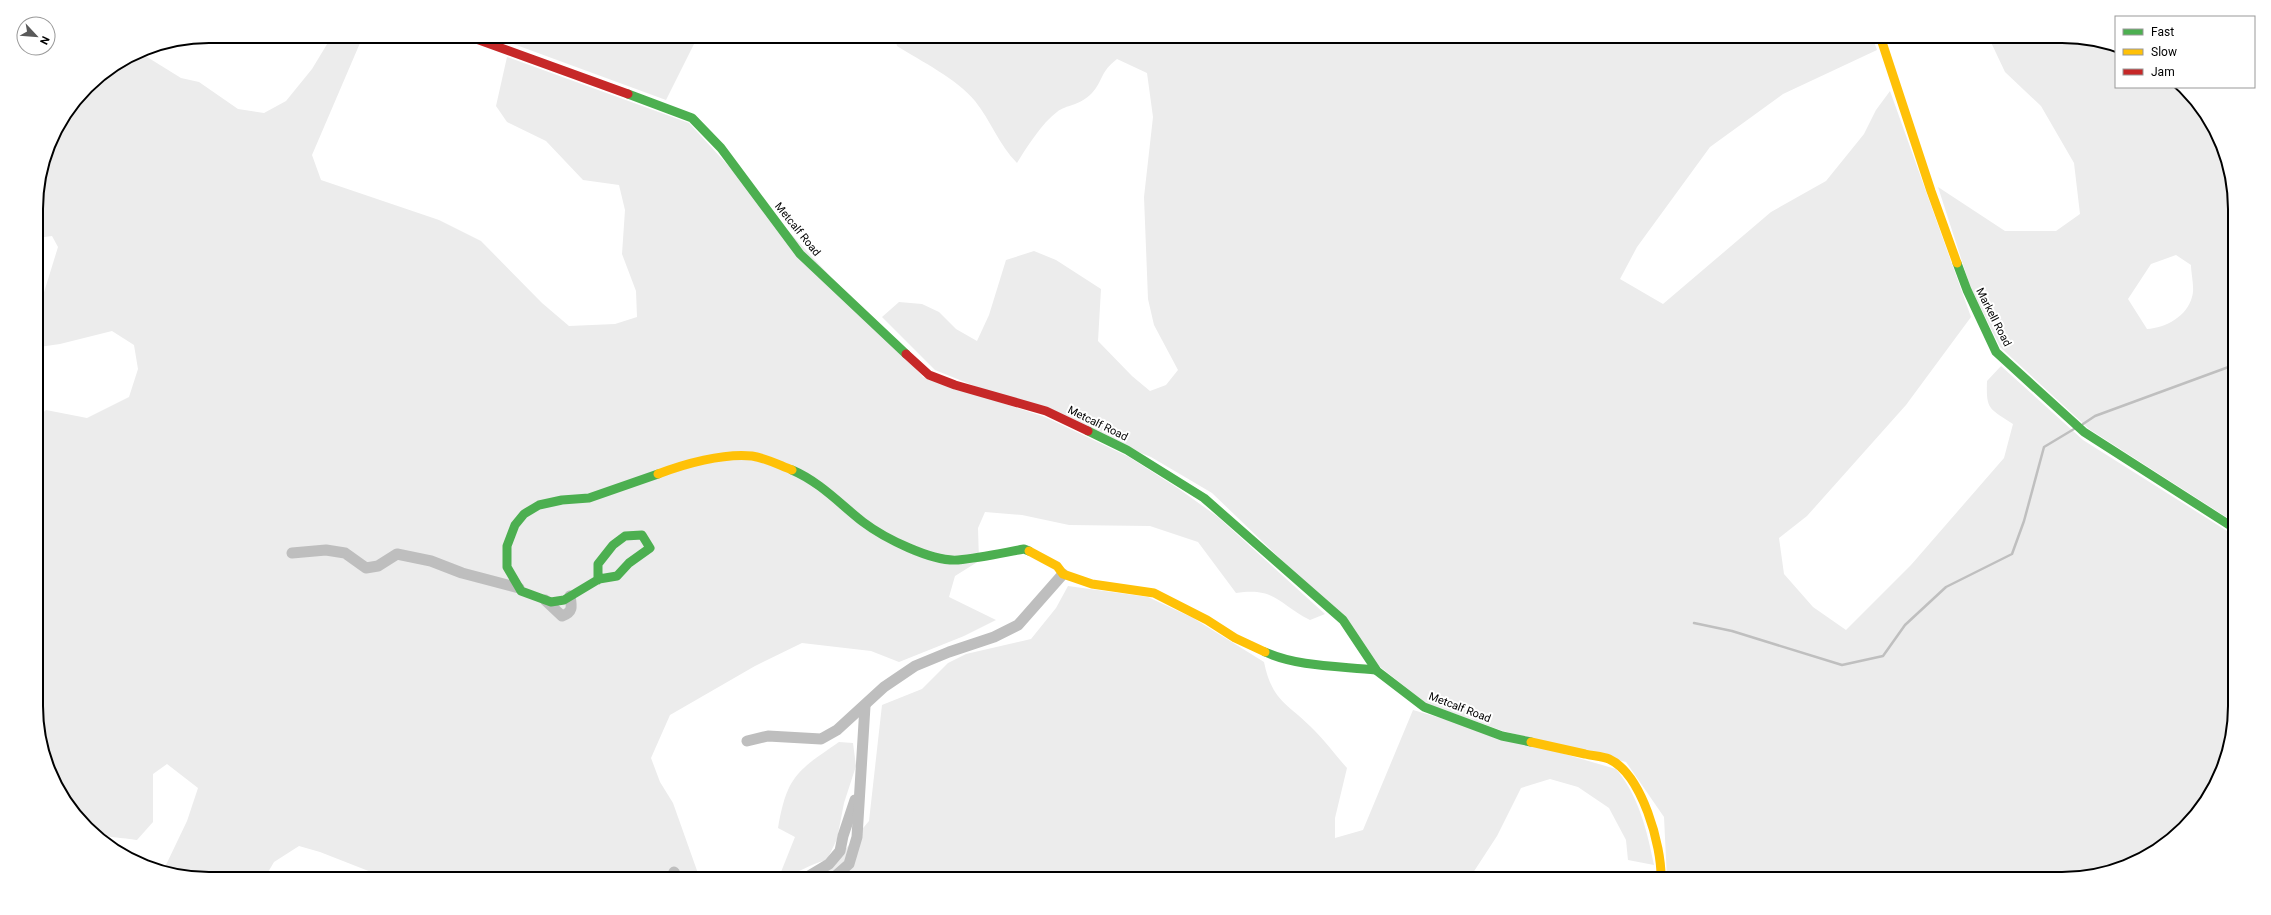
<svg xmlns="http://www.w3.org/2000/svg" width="2271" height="915" font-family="Roboto,sans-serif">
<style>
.green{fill:#ececec;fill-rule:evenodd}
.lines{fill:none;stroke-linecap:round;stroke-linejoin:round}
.stream{stroke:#bfbfbf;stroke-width:2.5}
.street{stroke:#bebebe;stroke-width:11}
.fast{stroke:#4caf50;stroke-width:9}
.slow{stroke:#ffc107;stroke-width:9}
.jam{stroke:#c62828;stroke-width:9}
.labels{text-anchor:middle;stroke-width:4;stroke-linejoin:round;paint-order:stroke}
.street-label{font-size:11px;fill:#000;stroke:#fff}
.rim{fill:none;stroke:#000;stroke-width:2}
</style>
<rect width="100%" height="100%" fill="#fff"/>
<g class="green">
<path d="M332,36h31l-51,119 9,25 118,40 42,21 61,62 27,23 46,-2 22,-7 -1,-26 -14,-37 3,-44 -6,-25 -36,-5 -37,-39 -39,-19 -11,-16 11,-49 182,66 234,254 122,40 84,40 50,32 39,28 107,97 -15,6c-32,-16 -34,-33 -74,-27l-38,-51 -48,-16 -81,-1 -47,-10 -37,-3 -7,16 1,33 -24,15 -6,21 47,23 -32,16 -65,26 -28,-11 -69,-8 -47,23 -85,49 -19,43 9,24 13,21 27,76h-311l-69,-27 -21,-6 -25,16 -10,17c-34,0 -68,3 -99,-12l22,-46 11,-33 -31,-24 -14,10v48l-16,18c-12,-2 -35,-3 -45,-8 -25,-13 -44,-67 -53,-92l-1,-323 8,-7 41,8 42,-21 9,-28 -4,-24 -22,-14 -52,13 -21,3 -2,-32 21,-68 -6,-11 -15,2 -1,-41 18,-64 41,-54 44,-27 42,26 18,4 39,27 26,4 22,-12 26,-32z"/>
<polygon points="492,36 698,36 666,100"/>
<path d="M895,36h977l5,14 -94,44 -73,53 -73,100 -17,32 43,25 108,-92 55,-31 38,-47 12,-24 14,-19 81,226 -65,88 -99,111 -28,22 5,36 29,33 33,23 65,-65 93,-107 9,-34c-24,-16 -27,-14 -26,-43l14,-15 82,74 152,96v170l-9,56 -27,49 -32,32 -49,27 -45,9h-327l-19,-3 -3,3h-57l-3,-62 -38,-55 -123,-31 -76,-27 -48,-38 -87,-96 -80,-77 -61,-36 -216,-87 -53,-53 17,-15 23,2 17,8 17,17 21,12 12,-26 17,-55 28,-9 22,9 45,29 -3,52 34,35 18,15 16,-6 12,-15 -24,-45 -6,-26 -4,-102 9,-80 -6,-44 -30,-14c-17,13 -14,22 -25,34 -14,14 -25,11 -35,19 -15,11 -30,35 -40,51 -18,-18 -26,-42 -42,-62 -19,-23 -53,-39 -78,-55z"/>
<path d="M1988,36h74l54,9v42h66c32,30 40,57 51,99l1,336 -145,-93 -89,-82 -30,-61 -32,-99 67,44h51l24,-17 -6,-51 -33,-57 -36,-34zM2176,255l15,10c0,9 4,23 1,32 -5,19 -26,31 -45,32l-19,-30 23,-35z"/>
<path d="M1068,586l80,11 45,21 71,44c8,40 25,42 50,68 12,12 22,26 33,38l-12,50v20l28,-8 50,-120 203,59c23,27 31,62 38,96l-26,-5 -2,-20 -17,-32 -31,-21 -28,-8 -29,9 -24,48 -28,43h-651l5,-3 46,-55 13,-116 40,-16 26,-26 18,-9 65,-15 25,-31z"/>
<path d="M839,742l14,1 3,23 -12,37 -7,36 -10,21c-18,4 -30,15 -48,17l16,-40 -17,-9c9,-52 19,-57 61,-86z"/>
</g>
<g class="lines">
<g class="stream">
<polyline points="2083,424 2095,416 2234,365"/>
<polyline points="1694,623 1732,631 1842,665 1883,656 1905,625 1946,587 2012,554 2024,521 2044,447 2074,429"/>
</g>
<g class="street">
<polyline points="292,553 326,550 345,553 366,568 378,566 397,554 431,561 462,573 519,588"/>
<path d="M545,600l17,16c11,-4 10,-9 8,-20"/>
<polyline points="747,741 768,736 821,739 837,730 884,687 915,666 949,652 994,637 1018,625 1063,574"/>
<polyline points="674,872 678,879"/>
<polyline points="804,879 829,864 840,851 843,836 855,800"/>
<polyline points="832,879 849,864 857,837 865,706"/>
</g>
<g class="fast">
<polyline points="628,94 692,118 721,148 800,254 906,354"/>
<polyline points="1957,263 1967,290 1996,352 2084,432 2234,528"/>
<polyline points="1088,431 1127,450 1204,498 1343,620 1377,671 1424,707 1502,736 1531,742"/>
<path d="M792,470c28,12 48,34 71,52 21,16 69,40 95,38 22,-2 44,-7 66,-11l5,2"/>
<polyline points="598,580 598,564 613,545 625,536 642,535 650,548 629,563 617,576 599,579 564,600 551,602 521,591 507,567 507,546 515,525 524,514 539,505 562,500 589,498 658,474"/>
<path d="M1265,652c33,15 75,14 111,18"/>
</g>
<g class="slow">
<polyline points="1880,36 1931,191 1957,263"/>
<path d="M658,474c26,-10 65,-21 94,-18 14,2 27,9 40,14"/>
<polyline points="1029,551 1057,566 1063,574 1092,584 1154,593 1207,620 1235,638 1265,652"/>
<path d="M1531,742c18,4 36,8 54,12 8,2 17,2 24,5 33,15 53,87 52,120"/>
</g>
<g class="jam">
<polyline points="468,36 628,94"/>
<polyline points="906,354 929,375 955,385 1046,411 1088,431"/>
</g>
</g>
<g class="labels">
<g class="street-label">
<text transform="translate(798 229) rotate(51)" y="4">Metcalf Road</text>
<text transform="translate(1994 317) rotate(63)" y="4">Markell Road</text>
<text transform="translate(1098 423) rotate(26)" y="4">Metcalf Road</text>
<text transform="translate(1460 707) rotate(21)" y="4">Metcalf Road</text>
</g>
</g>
<path d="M0 0H2271V915H0ZM209 43H2062A166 166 0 0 1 2228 209V706A166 166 0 0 1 2062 872H209A166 166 0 0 1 43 706V209A166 166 0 0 1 209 43Z" fill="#fff" fill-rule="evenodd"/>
<path class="rim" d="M209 43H2062A166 166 0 0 1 2228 209V706A166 166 0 0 1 2062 872H209A166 166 0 0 1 43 706V209A166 166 0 0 1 209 43Z"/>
<rect x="2115" y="16" width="140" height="72" fill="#ffffff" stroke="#999999"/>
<rect x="2123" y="29" width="20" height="6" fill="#4caf50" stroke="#999999"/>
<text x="2151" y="36" font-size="12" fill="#000000">Fast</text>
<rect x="2123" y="49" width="20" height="6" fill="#ffc107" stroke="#999999"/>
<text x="2151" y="56" font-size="12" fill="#000000">Slow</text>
<rect x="2123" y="69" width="20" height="6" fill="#c62828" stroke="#999999"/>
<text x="2151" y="76" font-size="12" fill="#000000">Jam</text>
<g transform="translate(36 36) rotate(116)"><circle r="19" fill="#ffffff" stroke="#999999"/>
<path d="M0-3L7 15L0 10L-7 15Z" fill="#595959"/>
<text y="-6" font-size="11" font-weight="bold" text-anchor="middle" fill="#000000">N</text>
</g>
</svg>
